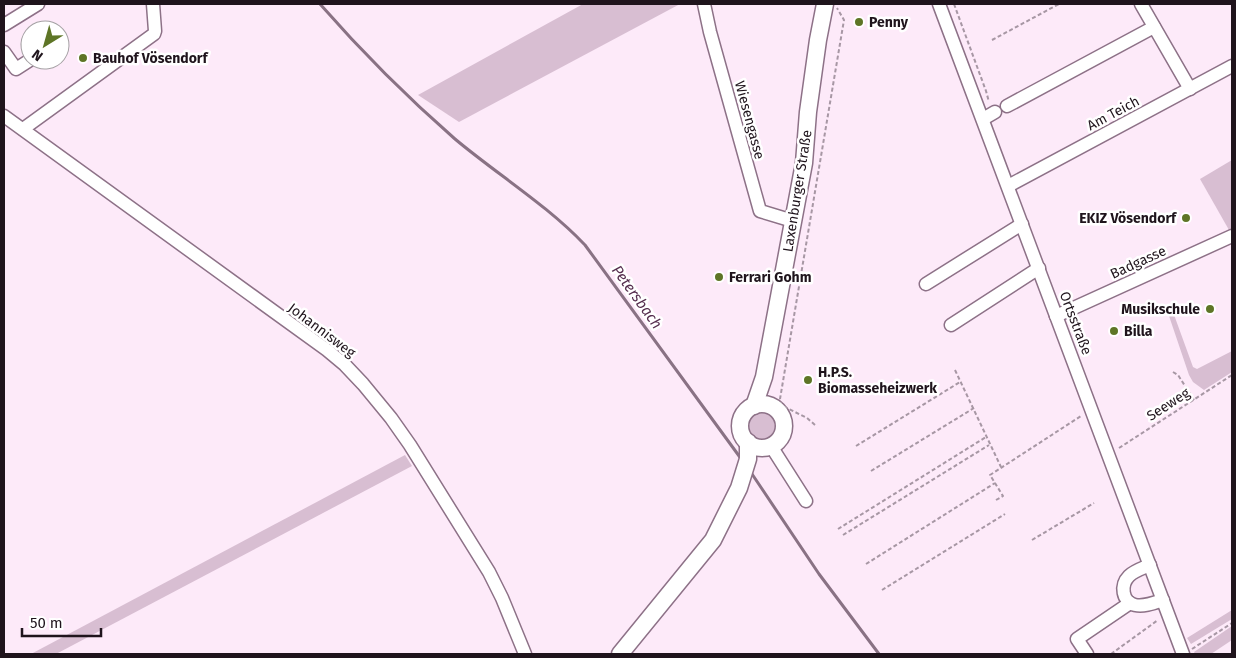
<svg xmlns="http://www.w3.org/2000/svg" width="1236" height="658" font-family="'Fira Sans',sans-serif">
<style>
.green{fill:#d8bed2}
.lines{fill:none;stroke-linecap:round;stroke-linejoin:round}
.stream{stroke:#897284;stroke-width:3}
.minor-casing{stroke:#8d7187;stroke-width:15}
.major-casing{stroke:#8d7187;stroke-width:19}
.path{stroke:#a797a4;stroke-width:2;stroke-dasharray:4 2.5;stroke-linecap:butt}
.minor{stroke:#fff;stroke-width:12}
.major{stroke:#fff;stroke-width:16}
.poi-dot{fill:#5e7526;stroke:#fff;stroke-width:2}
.labels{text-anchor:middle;stroke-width:5;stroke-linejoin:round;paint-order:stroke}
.poi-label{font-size:14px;font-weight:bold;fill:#1f141c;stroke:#fff;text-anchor:start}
.street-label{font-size:14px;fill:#1f141c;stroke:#fff}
.water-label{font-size:15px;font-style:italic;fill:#562e4f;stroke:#fff}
</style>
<rect width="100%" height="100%" fill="#fdeaf9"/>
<g class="green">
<polygon points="583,4 680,4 459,122 418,95"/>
<polygon points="1232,160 1232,229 1229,230 1200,179"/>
<polygon points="1173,312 1193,367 1197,369 1232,351 1232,372 1204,390 1193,382 1189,375 1168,313"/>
<circle cx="762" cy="426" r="13"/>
<polygon points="405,455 412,466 56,654 31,654"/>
<polygon points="1232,610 1232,619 1191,644 1187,638"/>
<polygon points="1232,626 1232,640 1211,654 1195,654 1194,652"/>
</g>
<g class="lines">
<g class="stream">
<path d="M320,4c42,48 87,93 135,135 43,36 92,66 130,106l157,215"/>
<polyline points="750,471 819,574 879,654"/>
</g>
<g class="minor-casing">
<g id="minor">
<polyline points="704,4 710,32 760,211 793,221"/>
<polyline points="939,4 1183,654"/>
<polyline points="1141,4 1190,89"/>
<polyline points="4,25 38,4"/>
<polyline points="4,52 16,69 30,60"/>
<polyline points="1007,106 1154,27"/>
<polyline points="4,116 327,350 345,365 363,384 391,418 410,445 489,572 502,598 525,654"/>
<polyline points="983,119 995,112"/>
<polyline points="23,129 154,34 155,31 153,4"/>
<polyline points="1008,186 1232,66"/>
<polyline points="926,284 1022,224"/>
<polyline points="1056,316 1232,236"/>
<polyline points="951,325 1039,268"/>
<polyline points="771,446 806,501"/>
<path d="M1150,565c-7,3 -16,6 -21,11 -9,9 -7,26 6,29 9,2 19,-2 28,-5"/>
<polyline points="1087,654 1077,639 1130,603"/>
</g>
</g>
<g class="major-casing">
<g id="major">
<circle cx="762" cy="426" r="22"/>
<polyline points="754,406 764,377 804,163 808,112 818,40 825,4"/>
<polyline points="620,654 713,540 739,488 748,459 748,442"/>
</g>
</g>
<g class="path">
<polyline points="954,4 986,91 989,102"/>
<polyline points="992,40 1059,4"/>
<polyline points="955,370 1001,467"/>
<polyline points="1173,372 1178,375 1194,400"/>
<polyline points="815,425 807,418 781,405 780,399 844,20 837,8"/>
<polyline points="856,446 960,382"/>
<polyline points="1119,448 1232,375"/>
<polyline points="871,471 974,408"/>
<polyline points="996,500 1003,496 990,475 1081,416"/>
<polyline points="838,529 986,437"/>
<polyline points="843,535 989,445"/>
<polyline points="1032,540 1094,503"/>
<polyline points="866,564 995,483"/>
<polyline points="882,590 1005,514"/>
<polyline points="1192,649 1232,623"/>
<polyline points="1111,654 1158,620"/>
</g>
<use href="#minor" class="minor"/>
<use href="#major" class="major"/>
</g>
<g class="poi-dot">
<circle cx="859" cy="22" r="5"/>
<circle cx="83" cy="58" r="5"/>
<circle cx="1186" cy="218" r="5"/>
<circle cx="719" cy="277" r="5"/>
<circle cx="1210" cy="309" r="5"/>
<circle cx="1114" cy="331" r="5"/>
<circle cx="808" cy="380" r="5"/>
</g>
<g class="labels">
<g class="poi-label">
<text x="869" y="27">Penny</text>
<text x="93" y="63">Bauhof Vösendorf</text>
<text x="1176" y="223" text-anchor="end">EKIZ Vösendorf</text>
<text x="729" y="282">Ferrari Gohm</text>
<text x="1200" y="314" text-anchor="end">Musikschule</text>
<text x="1124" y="336">Billa</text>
<text x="818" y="377">H.P.S.<tspan x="818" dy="16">Biomasseheizwerk</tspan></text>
</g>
<g class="street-label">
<text transform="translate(1113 113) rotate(-28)" y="5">Am Teich</text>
<text transform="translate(750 120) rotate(75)" y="5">Wiesengasse</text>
<text transform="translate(797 191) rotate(-81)" y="5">Laxenburger Straße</text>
<text transform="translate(1138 262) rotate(-25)" y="5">Badgasse</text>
<text transform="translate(1076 323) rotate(69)" y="5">Ortsstraße</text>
<text transform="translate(322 330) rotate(37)" y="5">Johannisweg</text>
<text transform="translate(1168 404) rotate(-33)" y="5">Seeweg</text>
</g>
<g class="water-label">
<text transform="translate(637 297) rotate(54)" y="5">Petersbach</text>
</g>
</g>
<rect width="1236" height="658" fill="none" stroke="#1f141c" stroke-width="10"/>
<g transform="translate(45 45) rotate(217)"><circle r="24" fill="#ffffff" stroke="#a5a1a4"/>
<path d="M0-4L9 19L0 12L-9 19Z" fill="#5e7526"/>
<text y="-8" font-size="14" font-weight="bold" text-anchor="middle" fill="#1f141c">N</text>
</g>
<path d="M22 628v8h79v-8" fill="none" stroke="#1f141c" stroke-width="2.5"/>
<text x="30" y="628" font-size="15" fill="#1f141c" stroke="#ffffff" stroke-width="4" paint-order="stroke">50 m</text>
</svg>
